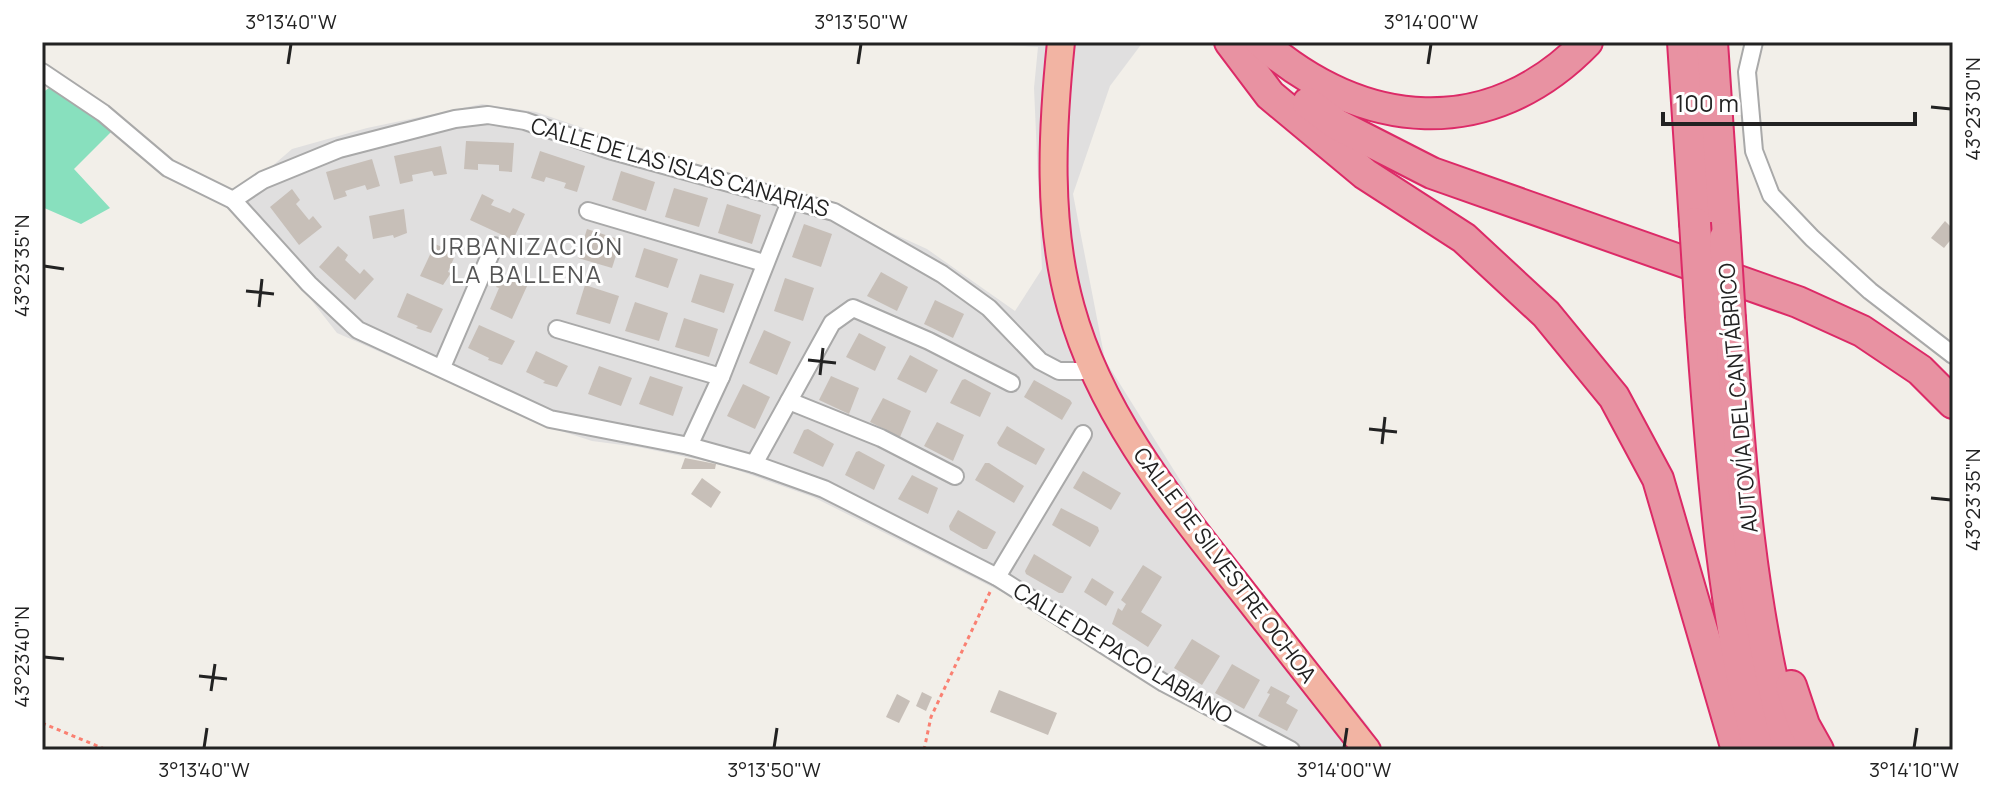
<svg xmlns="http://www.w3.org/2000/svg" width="1995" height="792" font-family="Manrope,sans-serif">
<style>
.residential{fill:#e0dfdf}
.pitch{fill:#88e0be}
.building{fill:#c7bfb8}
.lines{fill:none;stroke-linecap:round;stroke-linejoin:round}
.minor-casing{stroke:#a9a9a9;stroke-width:20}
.trunk-casing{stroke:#dc2a67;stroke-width:30}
.motorway-casing{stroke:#dc2a67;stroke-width:34}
.path{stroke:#fa8072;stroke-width:3;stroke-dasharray:4 4;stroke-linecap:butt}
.minor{stroke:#fff;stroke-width:16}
.trunk{stroke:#f2b4a3;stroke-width:26}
.motorway{stroke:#e892a2;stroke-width:30}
.motorway-bridge-casing{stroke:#dc2a67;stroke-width:34;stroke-linecap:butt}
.motorway-bridge{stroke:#e892a2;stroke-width:30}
.ticks{fill:none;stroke:#222;stroke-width:3}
.labels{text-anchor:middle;stroke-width:6;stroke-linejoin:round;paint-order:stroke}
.street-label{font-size:22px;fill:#222;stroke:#fff}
.neighbourhood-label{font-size:24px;letter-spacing:2px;fill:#555;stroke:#fff}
.neatline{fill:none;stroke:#222;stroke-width:3}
.ticks-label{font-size:20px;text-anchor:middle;fill:#222}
</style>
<rect width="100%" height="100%" fill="#f2efe9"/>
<polygon class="residential" points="963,42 1143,42 1110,86 1073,194 1105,360 1220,544 1370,728 1346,750 1274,750 1010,596 813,497 720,464 638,447 592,441 555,429 337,333 233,200 292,149 367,128 482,104 536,112 697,167 817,199 927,249 1015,311 1042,269 1034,88 1038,47"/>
<polygon class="pitch" points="53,85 91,114 111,132 74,169 110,208 81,224 42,207 42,93"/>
<g class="building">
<polygon points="466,141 514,143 512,172 499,171 499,165 478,164 478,170 464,169"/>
<polygon points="441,146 447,174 434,176 432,171 412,175 413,181 400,184 394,156"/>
<polygon points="540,151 585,166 577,192 564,188 566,183 546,177 544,182 531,178"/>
<polygon points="372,159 380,186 367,190 365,185 345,191 347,196 334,200 326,172"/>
<polygon points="621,171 655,182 646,211 612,200"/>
<polygon points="674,188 708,198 699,227 665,217"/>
<polygon points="292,189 300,200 296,204 309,220 313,216 322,227 299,245 270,207"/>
<polygon points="482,194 494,200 491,205 501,209 510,213 513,208 525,214 513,240 470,220"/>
<polygon points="727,204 761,215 752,244 718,233"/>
<polygon points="404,209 407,233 394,238 393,235 373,239 369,216"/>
<polygon points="1945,221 1953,229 1953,237 1944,248 1931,238"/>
<polygon points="804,224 832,234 821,267 792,257"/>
<polygon points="587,229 621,240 612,268 578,258"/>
<polygon points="435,244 456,253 448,272 451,273 443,285 420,276"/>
<polygon points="338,246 348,255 345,260 360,274 364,269 374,279 355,300 319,267"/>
<polygon points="644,248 678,259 668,288 635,277"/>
<polygon points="881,272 908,287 897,311 867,296"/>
<polygon points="700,274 734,284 724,313 691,302"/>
<polygon points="504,275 528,284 512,319 490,309 499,288 496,287"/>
<polygon points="785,278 814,288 803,321 774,311"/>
<polygon points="585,285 619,296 610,324 576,314"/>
<polygon points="407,293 443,309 431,333 416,328 418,326 397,317"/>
<polygon points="935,300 964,314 953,338 924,324"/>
<polygon points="635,302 668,313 659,341 625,331"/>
<polygon points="684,318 718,329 709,357 675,347"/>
<polygon points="479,325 515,341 502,365 488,360 489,358 468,348"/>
<polygon points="764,330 791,342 777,375 749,363"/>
<polygon points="859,333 886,347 875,371 846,357"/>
<polygon points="536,351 568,366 557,387 543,383 545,381 526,372"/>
<polygon points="910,355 938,370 926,393 897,379"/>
<polygon points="599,366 632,378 621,406 588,394"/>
<polygon points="650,376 683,387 673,416 639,404"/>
<polygon points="831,376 859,388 849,414 819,400"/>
<polygon points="965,379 991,393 980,417 950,403 962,380"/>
<polygon points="1034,380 1070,400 1072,403 1062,420 1024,397"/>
<polygon points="743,384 770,397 755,429 727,416"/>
<polygon points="883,398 911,411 900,437 870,422"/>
<polygon points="937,422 964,435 953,461 924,446"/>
<polygon points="1007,426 1045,449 1036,465 999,446 997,443"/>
<polygon points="808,429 834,444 823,467 793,453 804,430"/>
<polygon points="859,451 885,465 874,490 845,475 856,452"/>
<polygon points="685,458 716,464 715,469 681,469"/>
<polygon points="985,463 989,463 1024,486 1014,503 975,480"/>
<polygon points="1083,471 1121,493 1111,510 1073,488"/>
<polygon points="912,475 938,488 928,514 898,499"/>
<polygon points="702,478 721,492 711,508 691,494"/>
<polygon points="1061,508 1098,527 1099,531 1090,547 1052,525"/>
<polygon points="958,510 996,532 987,549 983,549 950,530 949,526"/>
<polygon points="1034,554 1072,577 1063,593 1059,593 1026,574 1025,571"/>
<polygon points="1143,565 1162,577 1141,612 1162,625 1148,647 1112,624 1118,608 1122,611 1126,604 1121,600"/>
<polygon points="1092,578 1114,592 1106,606 1084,592"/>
<polygon points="1192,639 1220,656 1202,685 1174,668"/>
<polygon points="1232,664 1260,680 1244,709 1215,693"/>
<polygon points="1271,686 1290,696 1286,703 1298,710 1287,731 1258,716 1270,694 1267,693"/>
<polygon points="999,690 1057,713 1048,735 990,712"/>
<polygon points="922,692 932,697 926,711 916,706"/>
<polygon points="897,694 910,701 899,723 886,717"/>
</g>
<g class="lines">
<g class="minor-casing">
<g id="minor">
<polyline points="1754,42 1747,72 1754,151 1771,195 1812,238 1870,291 1953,355"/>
<polyline points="42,72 103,113 168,168 233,200 309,284 358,330 550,419 689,446 754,464 824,489 997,577 1164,683 1291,750"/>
<polyline points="233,200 263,180 339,149 455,119 488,115 525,121 609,150 834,212 942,274 989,308 1040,361 1059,371 1092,371"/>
<polyline points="588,211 764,263"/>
<polyline points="557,329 721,377"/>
<polyline points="442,367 494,246"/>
<polyline points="789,401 881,438 955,476"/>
<polyline points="689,446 721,377 791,199"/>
<polyline points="754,464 832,323 853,308 929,341 1011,383"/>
<polyline points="997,577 1083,434"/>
</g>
</g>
<g class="trunk-casing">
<path id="trunk" d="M1061,42c-9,87 -14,181 10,266 28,101 93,184 157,265 46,59 93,118 139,177"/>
</g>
<g class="motorway-casing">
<g id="motorway">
<polyline points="1230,42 1270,95 1365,174 1464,238 1546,314 1614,397 1658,479 1737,750"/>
<path d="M1261,42c101,89 228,101 326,0"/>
<polyline points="1683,42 1695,223"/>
<polyline points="1712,42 1725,238"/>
<polyline points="1308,103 1336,124 1432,173 1798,302 1862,331 1920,370 1953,403"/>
<path d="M1701,317c11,146 20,291 58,433"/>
<path d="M1730,319c10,145 20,290 59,431"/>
<polyline points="1791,686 1804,725 1818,750"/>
</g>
</g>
<g class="path">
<polyline points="42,723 107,750"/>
<polyline points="924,750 931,717 990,592"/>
</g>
<use href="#minor" class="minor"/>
<use href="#trunk" class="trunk"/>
<use href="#motorway" class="motorway"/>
<g class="motorway-bridge-casing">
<g id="motorway-bridge">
<polyline points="1695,223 1701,317"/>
<polyline points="1725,238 1730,319"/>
</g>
</g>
<use href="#motorway-bridge" class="motorway-bridge"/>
</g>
<path class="ticks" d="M288,64l3,-20M858,64l3,-20M1428,64l3,-20M1931,107l20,2M44,266l20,3M246,291l28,3M259,307l3,-28M808,360l28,3M820,375l3,-27M1369,429l28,3M1382,444l3,-27M1931,498l20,2M44,657l20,2M199,676l28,3M211,691l4,-27M204,748l3,-20M774,748l3,-20M1344,748l3,-20M1914,748l3,-20"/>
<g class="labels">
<g class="street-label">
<text transform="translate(680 167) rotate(16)" y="8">CALLE DE LAS ISLAS CANARIAS</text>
<text transform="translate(1738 398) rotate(-95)" y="8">AUTOVÍA DEL CANTÁBRICO</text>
<text transform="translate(1225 565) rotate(53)" y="8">CALLE DE SILVESTRE OCHOA</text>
<text transform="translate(1123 653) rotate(31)" y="8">CALLE DE PACO LABIANO</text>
</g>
<g class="neighbourhood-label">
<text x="527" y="255">URBANIZACIÓN<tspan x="527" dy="28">LA BALLENA</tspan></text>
</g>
</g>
<rect width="1995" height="792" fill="none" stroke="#ffffff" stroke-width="88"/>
<path d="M1663 112v12h252v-12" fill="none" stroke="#222222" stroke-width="4"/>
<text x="1675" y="112" font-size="24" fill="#222222" stroke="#ffffff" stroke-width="6" paint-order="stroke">100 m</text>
<rect x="44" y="44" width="1907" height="704" class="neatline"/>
<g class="ticks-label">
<text x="291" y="29">3°13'40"W</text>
<text x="861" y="29">3°13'50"W</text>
<text x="1431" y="29">3°14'00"W</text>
<text transform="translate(1973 109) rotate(-90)" y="7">43°23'30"N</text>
<text transform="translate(22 266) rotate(-90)" y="7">43°23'35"N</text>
<text transform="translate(1973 500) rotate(-90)" y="7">43°23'35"N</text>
<text transform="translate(22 657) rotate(-90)" y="7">43°23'40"N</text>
<text x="204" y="777">3°13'40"W</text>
<text x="774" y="777">3°13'50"W</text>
<text x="1344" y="777">3°14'00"W</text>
<text x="1914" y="777">3°14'10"W</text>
</g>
</svg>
